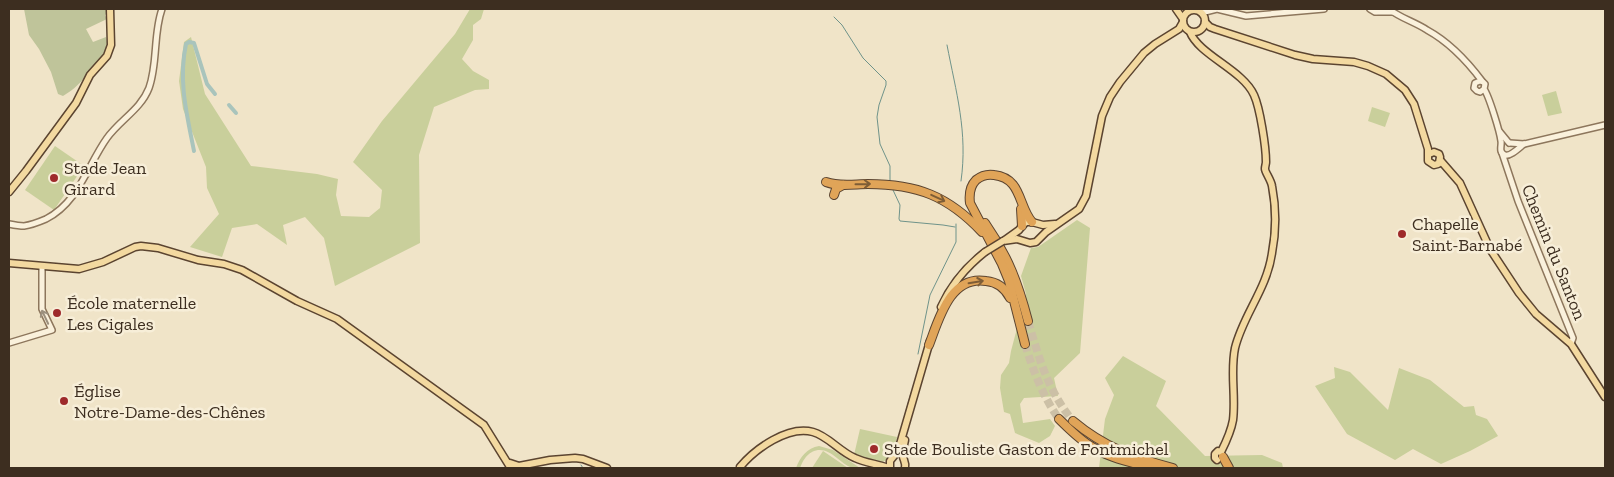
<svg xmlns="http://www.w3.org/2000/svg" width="1614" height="477" font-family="'Zilla Slab',serif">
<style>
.green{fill:#c9cf9b}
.cemetery{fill:#bfc49a}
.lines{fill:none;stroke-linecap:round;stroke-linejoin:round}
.stream{stroke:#6f938a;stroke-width:1}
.canal{stroke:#a9c4bc;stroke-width:4}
.highway-tunnel{stroke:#ccc0a6;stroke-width:8;stroke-dasharray:8 4;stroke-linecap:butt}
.minor-casing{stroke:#8d765c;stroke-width:8}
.major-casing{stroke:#5b4430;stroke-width:9}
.highway-casing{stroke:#5b4430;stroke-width:10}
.minor{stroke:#faf1dc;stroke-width:5}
.major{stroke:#f3d9a0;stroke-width:6}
.highway{stroke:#e0a458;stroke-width:8}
.major-bridge-casing{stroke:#5b4430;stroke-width:9;stroke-linecap:butt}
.major-bridge{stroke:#f3d9a0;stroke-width:6}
.oneway{stroke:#7e5d36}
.oneway2{stroke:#9c907e}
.poi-dot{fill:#9e2a2b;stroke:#f7eed8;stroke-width:2}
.labels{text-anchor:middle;stroke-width:5;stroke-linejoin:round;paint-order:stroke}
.poi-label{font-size:18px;fill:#3d2e20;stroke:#f7eed8;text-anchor:start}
.street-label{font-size:18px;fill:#3d2e20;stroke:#f7eed8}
</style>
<rect width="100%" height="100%" fill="#f0e4c8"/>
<g class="green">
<polygon points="470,9 484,9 481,19 473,25 473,40 462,59 473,71 489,80 489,89 475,90 434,107 419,155 420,243 335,286 324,238 305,217 283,225 287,245 257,224 232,228 222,257 190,247 219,214 207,188 206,167 183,109 179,81 184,42 191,37 205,94 251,166 317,174 338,179 336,195 341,216 369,217 380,208 382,190 353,162 382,121 455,34"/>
<polygon points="1556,91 1562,113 1548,116 1542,95"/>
<polygon points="1372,107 1390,113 1385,127 1368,121"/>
<polygon points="55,146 84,166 54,210 25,190"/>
<polygon points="1077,220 1090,228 1080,353 1054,378 1058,396 1024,398 1020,404 1023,423 1050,419 1055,426 1050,436 1039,443 1015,433 1010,414 1004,412 1000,388 1001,375 1009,363 1011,351 1026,294 1021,276 1031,248 1038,247"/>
<polygon points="1123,356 1166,381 1156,406 1205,456 1262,455 1282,463 1283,468 1099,468 1105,419 1114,395 1105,378"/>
<polygon points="1334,367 1350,372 1388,410 1399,368 1430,380 1464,407 1474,406 1476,415 1487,419 1498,436 1470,451 1441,464 1413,449 1395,460 1347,434 1315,386 1335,378"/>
<path d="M860,429l37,8c-2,10 -4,21 -15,25l-28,-7z"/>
<path d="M819,446l14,4 27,18c-2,0 -6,0 -8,0 -13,-5 -24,-24 -40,-16 -6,3 -10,10 -12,16h-4c4,-11 11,-20 23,-22z"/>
<polygon points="823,451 848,468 812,468"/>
</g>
<path class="cemetery" d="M24,9h82l2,4 -3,2 2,4 -21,10 7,13 13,-5c5,14 -8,25 -16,34 -9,11 -15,18 -27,25l-5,-2 -7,-22 -12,-23 -10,-14z"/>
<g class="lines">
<g class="stream">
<polyline points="834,17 842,25 863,58 886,81 886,85 879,105 877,117 880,144 890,166 890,181"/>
<path d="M947,45c9,47 21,87 14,136"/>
<polyline points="893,190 900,205 899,219 900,221 943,225 955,227"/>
<polyline points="918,354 930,295 956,242 956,224"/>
<polyline points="898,440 911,393"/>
<polyline points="581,465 583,468"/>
</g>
<g class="canal">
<polyline points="229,105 236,113"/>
<path d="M194,151c-7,-36 -16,-70 -8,-107l3,-2 5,1 13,41 8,10"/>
</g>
<g class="highway-tunnel">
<path d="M1028,321c11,37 20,70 45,100"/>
<path d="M1025,344c8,26 18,53 34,75"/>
</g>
<g class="minor-casing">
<g id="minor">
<polyline points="1370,9 1375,12 1379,11"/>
<path d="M1389,9c11,9 26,13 38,21 22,12 40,31 55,51"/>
<polyline points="1377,12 1392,12"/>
<polyline points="1201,13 1217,9 1246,16 1324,9"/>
<path d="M1484,89l-4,3 -3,-1 -3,-3 1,-5 5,-2 3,1 2,2 -1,5c5,7 16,43 17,52 1,5 -3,11 4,14 5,2 15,-8 19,-11"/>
<polyline points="1500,132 1509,143"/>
<polyline points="1510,143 1524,144 1605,125"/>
<polyline points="1502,153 1518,201 1573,338 1571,344"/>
<path d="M9,224c5,1 10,2 15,2 7,-1 15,-4 22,-7 33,-17 41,-53 61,-81 13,-18 34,-29 42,-50 9,-25 4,-54 13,-79"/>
<polyline points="9,343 52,330 42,309 42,266"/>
</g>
</g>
<g class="major-casing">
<g id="major">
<polyline points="1176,9 1183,19"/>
<circle cx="1194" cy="21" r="11"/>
<polyline points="1205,22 1210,27 1215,29 1295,55 1313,59 1354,62 1368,66 1386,74 1405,90 1414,104 1428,149 1428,161 1434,165 1438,164"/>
<path d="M1190,32c9,23 53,38 64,63 6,13 12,52 12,67 0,2 -1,4 -1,7 0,3 6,11 7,17 4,21 4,46 0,67 -5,36 -29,62 -37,95 -5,24 1,48 -2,72 -2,12 -7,22 -12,32"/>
<polyline points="1429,154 1434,152 1439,154 1440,157 1439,163"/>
<polyline points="1440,160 1460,183 1490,249 1519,293 1536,314 1571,344 1605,397"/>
<polyline points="9,192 26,171 76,103 90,75 107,56 111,45 110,9"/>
<polyline points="1005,240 1019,230 1022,226 1026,222 1032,222 1043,225 1055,224"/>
<polyline points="1003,241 1017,239 1030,243 1036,242 1046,232 1079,209 1086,196 1102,116 1110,97 1120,82 1144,53 1155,44 1179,29 1183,22"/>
<polyline points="9,263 79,269 103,262 135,247 141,246 158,248 198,260 224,264 242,270 297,301 337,319 484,425 510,467 513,468"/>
<path d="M941,307c10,-22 25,-40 44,-55"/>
<polyline points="1217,460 1215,458 1215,454 1218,451 1221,452"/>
<polyline points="510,463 519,466 550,460 575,458 583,459 607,468"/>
<path d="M740,467c15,-18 48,-42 73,-35 15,4 27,20 42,26 11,5 23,6 33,10"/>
<polyline points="890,468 890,461 898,451 930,341"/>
<path d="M905,468c1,-5 -1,-7 -2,-11 -1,-5 1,-12 2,-17"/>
</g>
</g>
<g class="highway-casing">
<g id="highway">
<path d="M826,182c13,5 29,2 42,2 49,0 80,12 114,48"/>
<polyline points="834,195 836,189 843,185"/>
<polyline points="1021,209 1022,226"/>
<path d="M985,223c23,33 33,60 43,98"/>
<path d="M1025,344l-16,-63 -7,-17 -32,-61c-1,-8 0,-17 6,-23 5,-4 12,-6 18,-5 28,3 24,31 38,47"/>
<path d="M929,345c10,-26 21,-70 57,-64 11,1 19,7 24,17"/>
<path d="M1059,419c10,10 19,19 30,26 19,13 42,17 63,23"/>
<path d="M1073,421c31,26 61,37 100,47"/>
<polyline points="1223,457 1229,468"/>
</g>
</g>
<use href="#minor" class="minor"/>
<use href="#major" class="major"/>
<use href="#highway" class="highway"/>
<g class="major-bridge-casing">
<polyline id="major-bridge" points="985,252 1003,241"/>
</g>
<use href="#major-bridge" class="major-bridge"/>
</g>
<defs><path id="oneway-shaft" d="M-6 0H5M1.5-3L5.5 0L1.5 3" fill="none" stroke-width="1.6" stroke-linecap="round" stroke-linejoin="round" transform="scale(1.25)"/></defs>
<g class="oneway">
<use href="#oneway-shaft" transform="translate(863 184) rotate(-1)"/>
<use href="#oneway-shaft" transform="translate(938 198) rotate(25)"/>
<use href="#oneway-shaft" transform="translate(976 282) rotate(-9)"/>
</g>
<use class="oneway2" href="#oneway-shaft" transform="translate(45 317) rotate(-115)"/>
<g class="poi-dot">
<circle cx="54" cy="178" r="5"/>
<circle cx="1402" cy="234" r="5"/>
<circle cx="57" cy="313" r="5"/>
<circle cx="64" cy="401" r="5"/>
<circle cx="874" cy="449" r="5"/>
</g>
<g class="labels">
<g class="poi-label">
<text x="64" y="174">Stade Jean<tspan x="64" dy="21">Girard</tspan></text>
<text x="1412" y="230">Chapelle<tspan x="1412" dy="21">Saint-Barnabé</tspan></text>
<text x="67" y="309">École maternelle<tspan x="67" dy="21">Les Cigales</tspan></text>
<text x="74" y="397">Église<tspan x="74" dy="21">Notre-Dame-des-Chênes</tspan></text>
<text x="884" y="455">Stade Bouliste Gaston de Fontmichel</text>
</g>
<g class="street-label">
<text transform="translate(1554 252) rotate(68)" y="6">Chemin du Santon</text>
</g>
</g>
<rect width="1614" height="477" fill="none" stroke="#3d2e20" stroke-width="20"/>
</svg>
